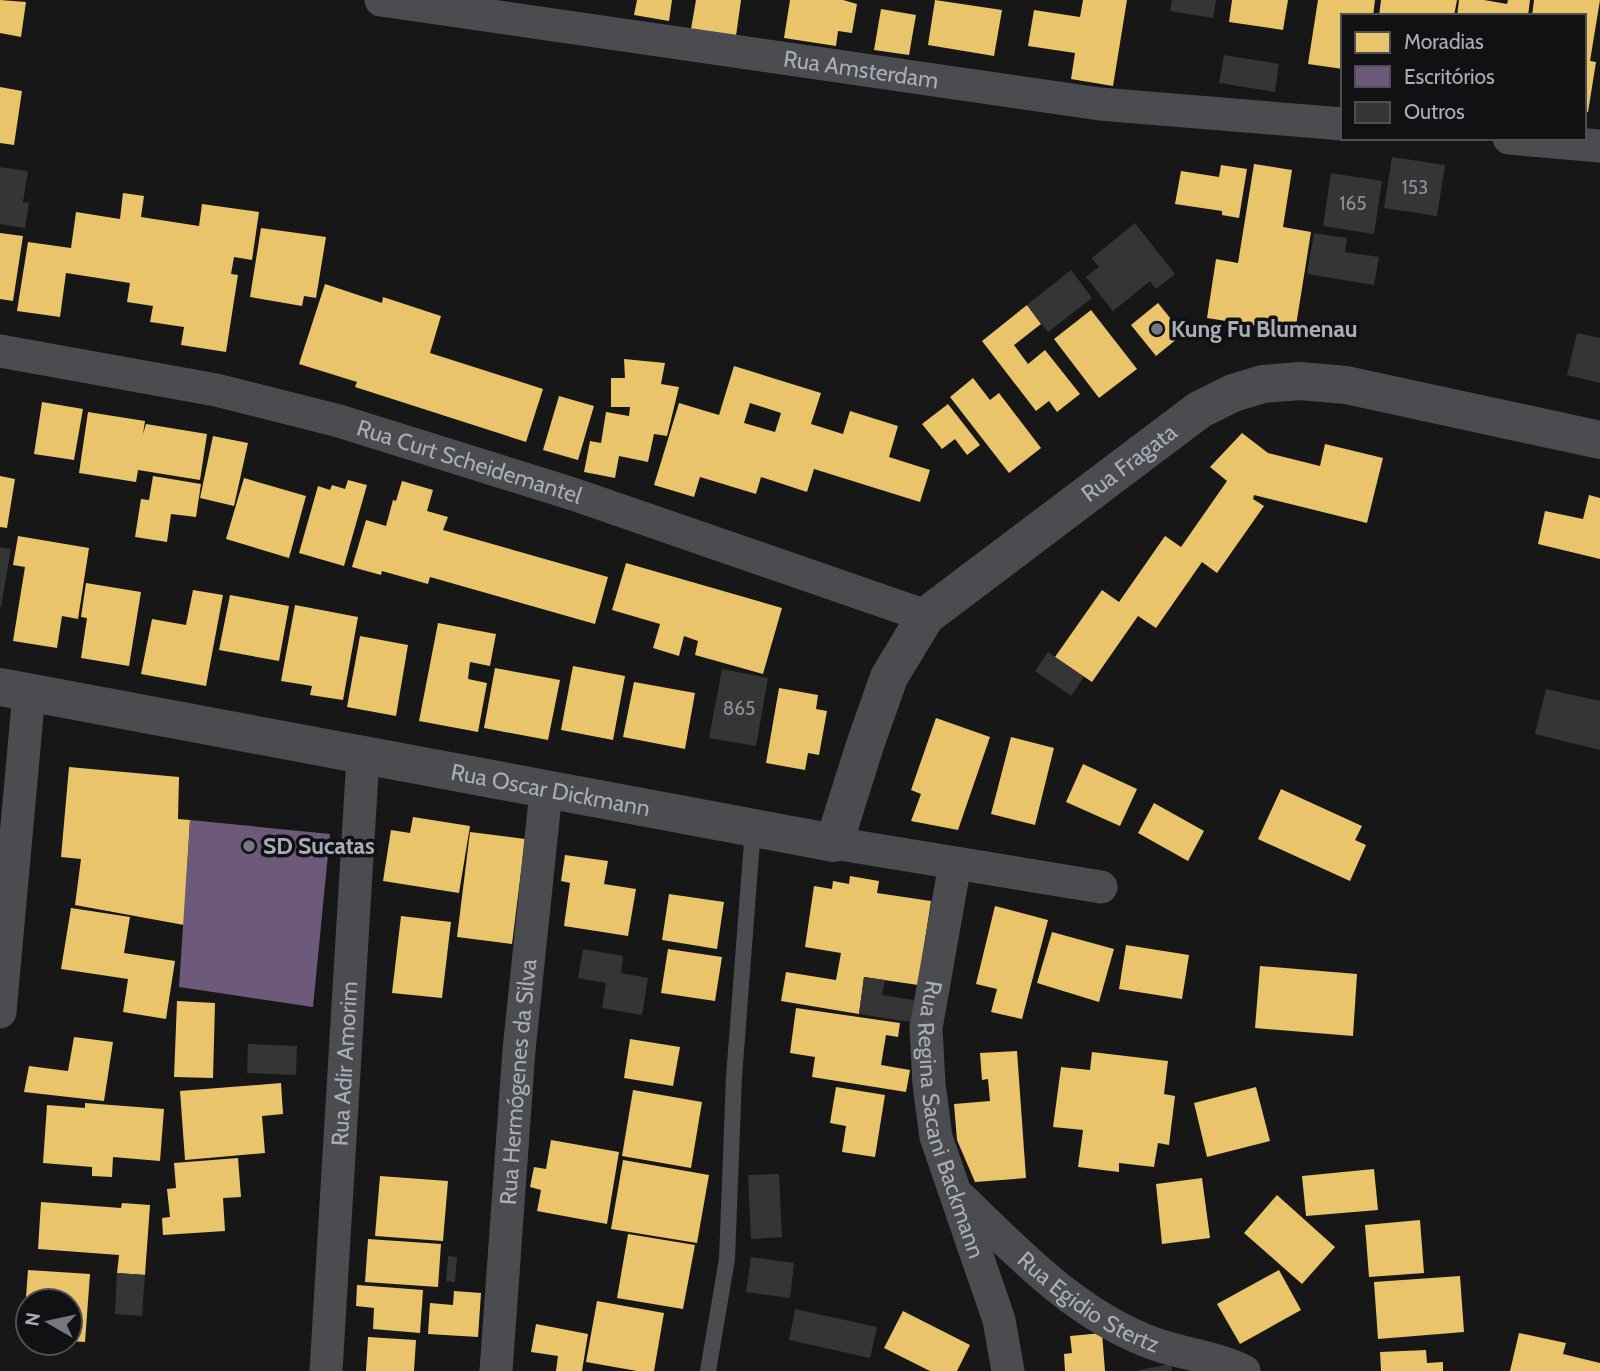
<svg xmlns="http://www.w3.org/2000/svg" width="1600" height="1371" font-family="Cabin,sans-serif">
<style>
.homes{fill:#e9c46a;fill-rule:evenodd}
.offices{fill:#6d597a}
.building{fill:#353536}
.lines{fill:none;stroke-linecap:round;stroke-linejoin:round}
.service{stroke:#4b4c50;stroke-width:16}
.minor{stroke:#4b4c50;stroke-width:33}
.tertiary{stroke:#4b4c50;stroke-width:38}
.poi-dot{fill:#757880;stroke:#111113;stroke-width:2.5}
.labels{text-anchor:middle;stroke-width:7;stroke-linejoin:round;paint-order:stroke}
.number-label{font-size:19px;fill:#8b8f98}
.street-label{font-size:23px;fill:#a8adb8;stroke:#111113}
.poi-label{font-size:23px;font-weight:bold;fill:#a8adb8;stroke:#111113;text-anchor:start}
</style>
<rect width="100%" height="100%" fill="#171717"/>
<g class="homes">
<polygon points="0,0 26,2 21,37 0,33"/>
<polygon points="637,0 672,0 669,21 634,15"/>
<polygon points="696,0 741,0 736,36 691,29"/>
<polygon points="790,0 843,0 857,4 852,33 838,31 836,46 784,38"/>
<polygon points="935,0 1002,10 994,56 928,45"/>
<polygon points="1083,0 1127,0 1113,86 1071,79 1075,53 1028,46 1034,10 1080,17"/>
<polygon points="1232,0 1288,0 1283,30 1229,22"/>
<polygon points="1318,0 1375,0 1373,16 1343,16 1343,69 1308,64"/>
<polygon points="1381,0 1457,0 1454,16 1379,16"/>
<polygon points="1459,0 1484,0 1507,4 1508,0 1530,0 1528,16 1457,16"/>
<polygon points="1534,0 1600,0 1590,61 1596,62 1588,112 1584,112 1584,16 1532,16"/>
<polygon points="881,9 916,15 909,55 874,50"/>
<polygon points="0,87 22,91 14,145 0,143"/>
<polygon points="1254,164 1292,170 1283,227 1311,232 1295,332 1207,318 1216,259 1238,263"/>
<polygon points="1221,165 1247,169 1239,218 1222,215 1222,211 1175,204 1181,171 1219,177"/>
<polygon points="123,193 144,196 141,217 199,226 202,204 259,212 252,260 234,257 231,274 238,275 226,352 181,345 184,327 150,322 153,306 127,302 130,283 66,273 60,317 17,311 28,242 71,248 76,212 120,219"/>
<polygon points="261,228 326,237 316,298 304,296 302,306 250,297"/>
<polygon points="0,233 23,236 13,301 0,299"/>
<polygon points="325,284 382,303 383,297 441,316 430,353 543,389 526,442 355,387 357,382 299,364"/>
<polygon points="1158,303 1183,334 1156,356 1131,325"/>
<polygon points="1027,305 1041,324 1014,345 1028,364 1045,350 1080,394 1057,412 1049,401 1036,411 982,341"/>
<polygon points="1091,310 1137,369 1099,398 1054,339"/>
<polygon points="624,359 665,363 661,384 679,387 667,436 654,434 648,462 619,456 615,478 584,472 590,441 601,443 606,412 629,416 630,407 611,407 611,378 625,378"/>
<path d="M734,366l87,27 -10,31 32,10 7,-23 48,15 -9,31 41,13 -10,32 -106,-33 -7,23 -46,-15 -5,17 -56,-17 -6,20 -40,-12 25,-82 40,12zM750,403l31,10 -6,19 -31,-9z"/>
<polygon points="973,378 990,400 999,393 1041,448 1009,473 950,397"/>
<polygon points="559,396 594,406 578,460 543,450"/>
<polygon points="42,402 83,409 74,460 34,454"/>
<polygon points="948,404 980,445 967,455 955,439 942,449 922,424"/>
<polygon points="88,412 145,421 143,434 146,424 207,434 200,480 138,470 136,482 79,473"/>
<polygon points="1242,433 1268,453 1320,466 1325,444 1383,458 1367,523 1254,495 1253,499 1264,506 1217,573 1202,562 1156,628 1138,616 1092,682 1055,657 1102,590 1119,602 1165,536 1181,547 1227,481 1210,467"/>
<polygon points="213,436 248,443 234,506 200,498"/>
<polygon points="0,476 15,479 7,528 0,527"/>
<polygon points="153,476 201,484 196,517 171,514 167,542 135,537 141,499 149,500"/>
<polygon points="244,478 306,496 289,558 226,539"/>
<polygon points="348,480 367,485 344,566 299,553 318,486 330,490 332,485 345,489"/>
<polygon points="402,481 433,490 427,511 448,517 443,530 608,577 595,624 430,577 428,584 382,571 381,575 352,567 366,520 386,526 393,500 396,501"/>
<polygon points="1589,495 1600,498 1600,559 1538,544 1545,511 1583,519"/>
<polygon points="18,536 89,548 78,619 62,616 57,648 13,641 25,567 13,565"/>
<polygon points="626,563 782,608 763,674 695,655 698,641 684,636 679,656 653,648 660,624 612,610"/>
<polygon points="86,583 141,592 129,666 81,658 87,618 81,617"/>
<polygon points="193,590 223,595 206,686 141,674 152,619 186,625"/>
<polygon points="230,595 289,606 279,661 219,650"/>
<polygon points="295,605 358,617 343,700 310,695 312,686 281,681"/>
<polygon points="438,623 496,634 490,666 470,662 468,679 487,683 478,732 419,721"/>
<polygon points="360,636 408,645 396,716 347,707"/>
<polygon points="573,666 625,676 613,740 561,730"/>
<polygon points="495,668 560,680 548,740 484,728"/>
<polygon points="634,682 695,693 685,749 623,737"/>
<polygon points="779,688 818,695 816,709 827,711 819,755 808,753 805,770 766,763"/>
<polygon points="936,718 990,737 958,830 911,821 921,794 911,790"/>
<polygon points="1011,737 1054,748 1035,825 991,814"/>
<polygon points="1083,764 1137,789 1120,826 1066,802"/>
<polygon points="69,767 179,777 178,819 190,820 184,925 75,905 81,859 61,857"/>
<polygon points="1281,789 1362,826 1355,840 1366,845 1350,881 1258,839"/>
<polygon points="1154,803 1204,831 1188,861 1138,833"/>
<polygon points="413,817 470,826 459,893 383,881 391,830 410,833"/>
<polygon points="470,832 525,839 512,944 457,937"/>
<polygon points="565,855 608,861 604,884 636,889 628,936 564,926 570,883 561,881"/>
<polygon points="850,876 879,881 877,893 931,901 918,985 864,977 859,1014 781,1001 786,972 836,980 841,953 805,947 814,886 832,889 833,881 849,884"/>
<polygon points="669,894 724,902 717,949 662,940"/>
<polygon points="995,906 1048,920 1022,1019 991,1012 997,989 976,984"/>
<polygon points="71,908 130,917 124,953 175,961 166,1019 123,1012 128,979 61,969"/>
<polygon points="401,916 451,922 442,998 392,993"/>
<polygon points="1052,932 1114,949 1099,1002 1037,983"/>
<polygon points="1126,945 1189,955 1182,999 1119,989"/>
<polygon points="668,949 722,957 715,1001 661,993"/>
<polygon points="1260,966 1357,974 1353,1036 1255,1028"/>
<polygon points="177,1001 215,1003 213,1078 174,1077"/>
<polygon points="796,1008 900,1023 898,1037 886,1035 881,1065 910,1070 906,1092 812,1077 815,1057 790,1053"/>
<polygon points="74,1037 113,1042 104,1101 24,1092 29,1066 68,1071"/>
<polygon points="630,1039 680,1047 673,1086 624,1078"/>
<polygon points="1017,1051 1026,1178 975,1182 957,1140 954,1104 990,1101 988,1079 982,1080 980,1053"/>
<polygon points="1092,1052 1168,1061 1164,1094 1175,1096 1169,1145 1158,1143 1154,1167 1119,1163 1119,1172 1078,1167 1083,1130 1053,1127 1061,1067 1090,1070"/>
<polygon points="281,1083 283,1114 262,1116 265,1153 185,1160 180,1091"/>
<polygon points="836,1087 885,1095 875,1157 842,1152 846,1126 830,1123"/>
<polygon points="1256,1087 1270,1141 1207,1157 1194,1103"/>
<polygon points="633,1090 702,1102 691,1168 622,1156"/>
<polygon points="85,1103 164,1109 160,1161 113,1157 112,1177 92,1176 92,1167 43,1163 47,1105 85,1108"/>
<polygon points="551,1140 619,1152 607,1224 537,1211 541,1190 530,1187 534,1167 546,1169"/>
<polygon points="238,1158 241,1197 223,1198 225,1231 163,1235 162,1218 170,1217 167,1189 176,1188 174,1163"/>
<polygon points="623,1160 709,1175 697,1243 611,1229"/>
<polygon points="1374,1169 1378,1210 1306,1216 1302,1176"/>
<polygon points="380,1176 448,1181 443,1241 375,1236"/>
<polygon points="1202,1178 1210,1238 1162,1244 1156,1184"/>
<polygon points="1277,1195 1335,1247 1302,1284 1244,1233"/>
<polygon points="41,1202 121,1208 122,1203 150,1205 145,1275 117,1273 119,1255 38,1249"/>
<polygon points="1420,1220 1424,1273 1369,1277 1365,1225"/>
<polygon points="628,1234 695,1245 683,1309 617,1298"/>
<polygon points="368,1239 441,1244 438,1287 365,1282"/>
<polygon points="28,1270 90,1274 85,1342 70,1341 70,1301 28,1301 28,1338 23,1338"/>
<polygon points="1279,1270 1301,1310 1240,1344 1217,1304"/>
<polygon points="1460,1276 1464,1332 1378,1339 1374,1282"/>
<polygon points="357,1285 423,1290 420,1333 373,1329 374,1308 356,1306"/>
<polygon points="454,1291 481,1293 478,1337 428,1334 430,1303 453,1305"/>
<polygon points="597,1301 664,1313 654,1371 637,1371 586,1362"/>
<polygon points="903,1311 970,1345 957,1371 930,1371 884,1348"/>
<polygon points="536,1324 588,1334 582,1371 556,1371 558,1356 531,1352"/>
<polygon points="1102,1333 1105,1371 1065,1371 1064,1354 1072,1353 1070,1336"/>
<polygon points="1519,1333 1566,1343 1563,1354 1600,1363 1600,1371 1510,1371"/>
<polygon points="368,1337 416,1340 414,1371 366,1371"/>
<polygon points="1426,1350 1427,1363 1443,1362 1443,1371 1381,1371 1380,1352"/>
</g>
<polygon class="offices" points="190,820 330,834 313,1007 179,987"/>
<g class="building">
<polygon points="1172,0 1216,0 1213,18 1170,11"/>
<polygon points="1224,55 1279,64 1275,92 1219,83"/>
<polygon points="1392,157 1445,165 1437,216 1384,208"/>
<polygon points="0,167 28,171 23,202 29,203 25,228 0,224"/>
<polygon points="1331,173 1382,181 1374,234 1323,226"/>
<polygon points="1135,223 1175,274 1156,289 1150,281 1113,311 1086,277 1099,267 1092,258"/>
<polygon points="1314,233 1347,238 1345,252 1379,257 1374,285 1307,274"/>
<polygon points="1071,270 1092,298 1048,332 1027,305"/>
<polygon points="1577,333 1600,338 1600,383 1567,375"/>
<polygon points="0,547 11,549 1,607 0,607"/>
<polygon points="1048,652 1084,677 1071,696 1035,671"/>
<polygon points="722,669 768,678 756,746 709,738"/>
<polygon points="1546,689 1600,701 1600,750 1535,734"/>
<polygon points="583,949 623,956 621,973 648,978 642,1015 602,1008 606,983 578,978"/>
<polygon points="864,977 885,980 882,995 914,1000 911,1022 859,1014"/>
<polygon points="248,1044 297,1046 296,1075 247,1073"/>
<polygon points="779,1174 782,1237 751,1239 748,1175"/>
<polygon points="448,1256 457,1257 455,1282 446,1281"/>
<polygon points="751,1257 794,1263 790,1298 746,1292"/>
<polygon points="117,1273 145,1275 142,1316 115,1314"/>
<polygon points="795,1309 877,1327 870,1358 789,1340"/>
<polygon points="1171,1364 1172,1371 1139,1371 1139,1370"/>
</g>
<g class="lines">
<polyline class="service" points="708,1371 727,1259 734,1077 753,828"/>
<g class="minor">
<path id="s1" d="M381,0l719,104 243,20"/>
<polyline points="1509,138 1600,146"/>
<path id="s2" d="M0,351l216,39 123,31 234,73 353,122"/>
<polyline points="834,843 1101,887"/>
<path id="s3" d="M955,864l-29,164 3,56 7,53 63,183 9,51"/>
<polyline points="0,1012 29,693"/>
<path id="s4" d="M961,1198c58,56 114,116 191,145 30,11 63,14 92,28"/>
<path id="s5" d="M326,1371l37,-614"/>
<path id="s6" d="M496,1371l23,-321 27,-259"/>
</g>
<path class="tertiary" id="s7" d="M0,687l834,156 31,-98 24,-68 37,-61 273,-206 34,-17 30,-9 37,-3 46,4 254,55"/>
</g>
<g class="poi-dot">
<circle cx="1157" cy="329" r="7"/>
<circle cx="249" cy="846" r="7"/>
</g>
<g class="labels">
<g class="number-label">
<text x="1415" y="194">153</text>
<text x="1353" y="210">165</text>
<text x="739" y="715">865</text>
</g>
<g class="street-label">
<text dy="8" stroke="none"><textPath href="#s1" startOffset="485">Rua Amsterdam</textPath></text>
<text dy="8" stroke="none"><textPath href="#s2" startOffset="483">Rua Curt Scheidemantel</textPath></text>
<text dy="8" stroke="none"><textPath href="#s7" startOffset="1349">Rua Fragata</textPath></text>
<text dy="8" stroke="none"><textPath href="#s7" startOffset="560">Rua Oscar Dickmann</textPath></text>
<text dy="8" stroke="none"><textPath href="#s5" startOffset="308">Rua Adir Amorim</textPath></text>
<text dy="8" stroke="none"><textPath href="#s6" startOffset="290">Rua Hermógenes da Silva</textPath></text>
<text dy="8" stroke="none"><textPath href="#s3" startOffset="261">Rua Regina Sacani Backmann</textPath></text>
<text dy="8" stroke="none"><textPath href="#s4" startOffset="166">Rua Egidio Stertz</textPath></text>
</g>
<g class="poi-label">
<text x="1171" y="337">Kung Fu Blumenau</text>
<text x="263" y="854">SD Sucatas</text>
</g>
</g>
<rect x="1341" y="14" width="245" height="126" fill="#111113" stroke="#4d4f55" stroke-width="2"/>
<rect x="1355" y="32" width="35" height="21" fill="#e9c46a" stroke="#4d4f55" stroke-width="2"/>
<text x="1404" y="49" font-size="21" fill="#a8adb8">Moradias</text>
<rect x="1355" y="66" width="35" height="21" fill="#6d597a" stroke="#4d4f55" stroke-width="2"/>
<text x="1404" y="84" font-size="21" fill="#a8adb8">Escritórios</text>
<rect x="1355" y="102" width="35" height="21" fill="#353536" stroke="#4d4f55" stroke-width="2"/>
<text x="1404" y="119" font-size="21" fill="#a8adb8">Outros</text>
<g transform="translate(49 1322) rotate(279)"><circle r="33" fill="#111113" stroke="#4d4f55" stroke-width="2"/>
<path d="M0-5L12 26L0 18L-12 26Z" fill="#757880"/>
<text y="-10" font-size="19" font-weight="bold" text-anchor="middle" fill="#a8adb8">N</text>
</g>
</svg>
